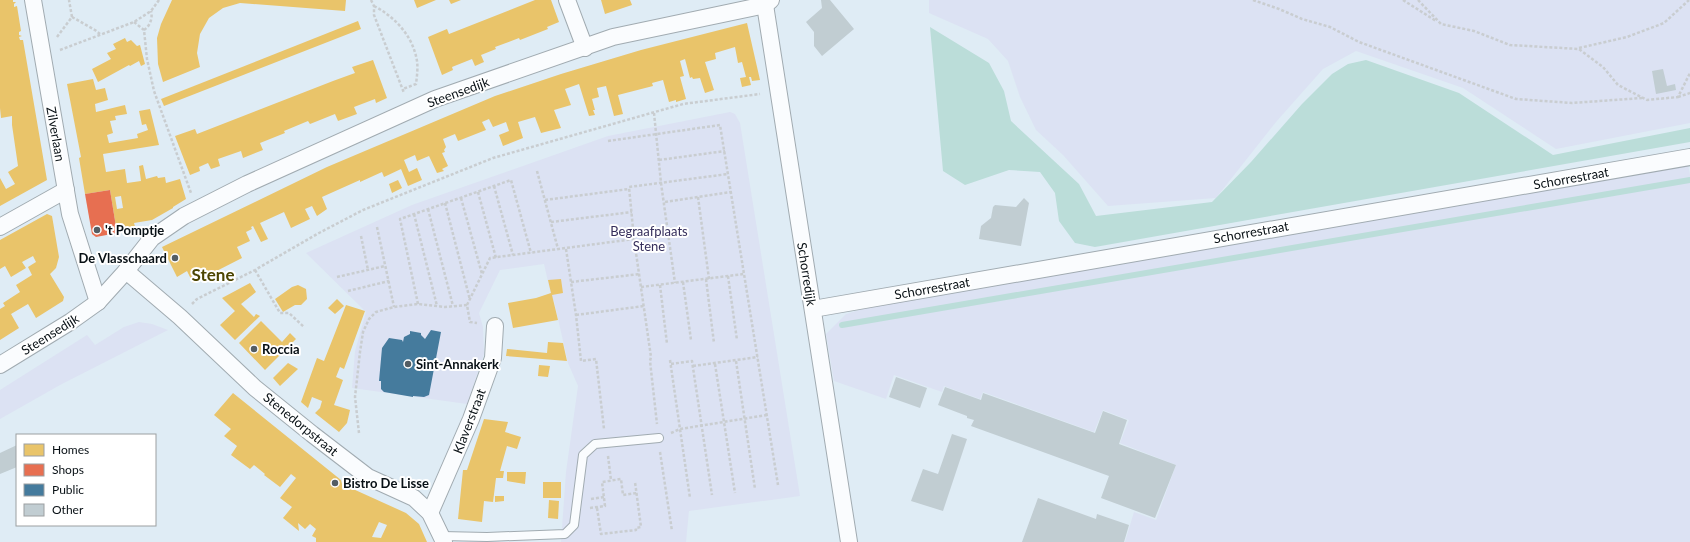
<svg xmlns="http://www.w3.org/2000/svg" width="1690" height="542" font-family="Lato,sans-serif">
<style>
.green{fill:#dce2f3}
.water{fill:#bbddd9}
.homes{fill:#e9c46a;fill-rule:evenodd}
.shops{fill:#e76f51}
.public{fill:#457b9d}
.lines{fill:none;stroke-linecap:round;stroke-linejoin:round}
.stream{stroke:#bbddd9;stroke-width:6}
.building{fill:#c1cdd2}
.service-casing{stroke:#a1abb1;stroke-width:10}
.minor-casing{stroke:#a1abb1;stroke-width:18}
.path{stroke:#c9cdd0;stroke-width:2.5;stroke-dasharray:3 2;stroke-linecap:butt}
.service{stroke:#fafcfe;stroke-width:8}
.minor{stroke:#fafcfe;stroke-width:16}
.poi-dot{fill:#535d63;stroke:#fff;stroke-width:1.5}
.labels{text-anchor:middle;stroke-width:4;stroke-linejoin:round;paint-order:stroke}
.street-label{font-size:13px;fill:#081015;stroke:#fff}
.poi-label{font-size:13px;font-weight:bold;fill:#081015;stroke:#fff;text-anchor:start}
.park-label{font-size:13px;fill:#352e5b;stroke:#fff}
.district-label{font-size:17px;font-weight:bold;fill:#4c4501;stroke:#fff}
</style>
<rect width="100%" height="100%" fill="#dfecf5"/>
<g class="green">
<polygon points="929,0 1690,0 1690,123 1556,149 1463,88 1356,51 1323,69 1276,122 1216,198 1108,206 1063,155 1036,130 1020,97 1008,61 988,39 929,13"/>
<polygon points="730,112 735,114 740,123 800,496 689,511 686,542 561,542 566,472 578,386 568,363 554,301 551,295 544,264 500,270 479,313 483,327 484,354 467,404 352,388 355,351 366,312 306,253 412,205 608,136"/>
<polygon points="1688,164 1690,175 1690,542 1125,542 1134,512 1156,520 1176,465 1120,443 1129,420 1103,410 1094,432 983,392 980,399 944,386 942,392 894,375 886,399 834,381 826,334 846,314 879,304"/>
<polygon points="139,322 152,324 168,330 60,385 0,419 0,390 87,335 95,345 124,327"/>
</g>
<polygon class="water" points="930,27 989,63 1004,91 1011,121 1079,184 1096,216 1212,202 1251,162 1302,104 1332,74 1348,64 1366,60 1459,93 1553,155 1690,128 1690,142 1095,247 1075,243 1059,221 1055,193 1040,172 1009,170 965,185 943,171"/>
<g class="homes">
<polygon points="0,0 13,0 13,2 16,2 14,4 14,7 17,6 21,31 19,32 19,35 22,36 19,37 20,40 23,40 47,180 0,206 0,178 6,189 15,184 8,172 18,166 12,125 12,116 1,118 0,108"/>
<polygon points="172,0 346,0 345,11 240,3 223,8 209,18 200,34 197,53 200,67 163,82 158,64 157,38 161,24"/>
<polygon points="414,0 436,0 417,8"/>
<polygon points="449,0 461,0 451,4"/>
<polygon points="535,0 551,0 559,22 547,27 548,29 520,40 519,38 495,47 496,49 481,55 484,62 475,66 472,59 452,67 453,70 442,75 428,37 447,29 449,34"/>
<polygon points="601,0 630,0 632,5 605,14"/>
<polygon points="358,21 361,29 164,106 161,99"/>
<polygon points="747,23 760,80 752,81 751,77 749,77 751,85 742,87 740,78 746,77 742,62 738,63 735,47 715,53 716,59 705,62 714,90 705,93 700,78 693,79 692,77 690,78 685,59 680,61 684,76 680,77 686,99 676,102 676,100 669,102 663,80 652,83 653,86 618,95 623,114 614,116 606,86 597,88 599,97 592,99 595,110 593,110 595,115 589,116 579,84 565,89 571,105 554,110 561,128 541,133 535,117 518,122 523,138 503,146 499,135 509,131 506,122 493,127 489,119 482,122 486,130 458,141 455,134 443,139 446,147 444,150 445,152 442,153 448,166 442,169 444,171 437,173 429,156 417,161 415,155 404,160 409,172 417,168 422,180 408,186 401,169 384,177 382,172 360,182 360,180 322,197 327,209 317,216 312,206 305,209 310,219 291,228 284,212 260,223 268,239 261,242 253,226 251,227 252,229 246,232 250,241 237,247 242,258 193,283 187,271 177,277 162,247 327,167 495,96 561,74 641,50"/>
<polygon points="125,38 127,42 131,40 137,46 140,45 145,64 141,66 139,61 130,66 129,65 98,82 92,69 111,59 107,53 116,49 113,44"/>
<polygon points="373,60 387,98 376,103 375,99 354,107 357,114 338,121 335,114 310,124 308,121 284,131 285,133 260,143 263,150 243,158 241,151 218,159 220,166 211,169 208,163 199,167 200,171 190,175 175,136 195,129 197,134 333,81 355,73 352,67"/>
<path d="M93,79l3,11 9,-2 3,12 -13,4 1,8 29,-7 2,9 -12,2 1,4 -6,1 3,12 -6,2 2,8 29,-5 -1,-4 11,-4 -2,-6 -4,1 -3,-14 11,-2 9,36 -56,9 3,18 19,-3 2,14 14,-2 -2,-15 4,-1 3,14 11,-3 1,2 7,-1 1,6 14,-4 6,20 -13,8v1l-21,12 -18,3 2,7 -19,3 -7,-43 -25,4 -6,-36 2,-1 -14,-73zM121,196l2,12 -6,1 -2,-12z"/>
<polygon points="398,180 402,188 392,193 389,184"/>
<polygon points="47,214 52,216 59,257 56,268 50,274 64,297 63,301 36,318 28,304 11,314 19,328 0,340 0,309 5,306 3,303 20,292 16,285 32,275 28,267 36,262 33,256 22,262 26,268 11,277 5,266 0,269 0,240"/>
<polygon points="561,279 563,293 552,295 558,320 513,328 508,303 536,298 551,293 548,280"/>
<polygon points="250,283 256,292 241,304 254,317 256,314 260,316 235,340 220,325 235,311 222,298"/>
<polygon points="298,285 306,289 307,299 301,305 295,305 283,312 275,299 292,287"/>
<polygon points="337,299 344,306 335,314 328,308"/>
<polygon points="346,305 365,311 344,369 340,367 336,377 343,380 334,405 350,410 347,423 339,432 315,413 320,408 322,401 312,397 308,408 301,402 317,358 324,361"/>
<polygon points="261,321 282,342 290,333 296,339 265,370 239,343"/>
<polygon points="548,342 563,343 567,361 506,356 507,349 547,353"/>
<polygon points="288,363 298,369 280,386 273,378"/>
<polygon points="539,365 550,366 548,377 538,376"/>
<path d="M233,393l108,87 1,4 64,29 13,11 8,18h-111v-4l-4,-2 4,-7 -6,-5 -5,5 -7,-6 1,8 -16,-13 9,-11 -12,-9 16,-20 -5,-4 -11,13 -16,-12 1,-1 -11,-9 -4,4 -19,-14 6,-9 -13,-10 7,-7 -17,-14zM379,522l8,3 -6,13 -9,-1z"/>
<polygon points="484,419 508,422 505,432 521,437 517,449 507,446 500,471 504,471 503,478 496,478 493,502 484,501 482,522 458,519 463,470 467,470"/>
<polygon points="507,472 526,472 525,484 507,481"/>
<rect x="543" y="482" width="18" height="16"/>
<polygon points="495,496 504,496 504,501 495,502"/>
<polygon points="549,500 559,501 558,519 548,518"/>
</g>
<polygon class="shops" points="110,190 117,233 96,237 92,234 85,194"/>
<polygon class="public" points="431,330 441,332 429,395 424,397 413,396 413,397 384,392 381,389 381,381 379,381 382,348 389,338 402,340 403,342 404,337 410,334 410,331 421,333 421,335 425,339"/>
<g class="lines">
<polyline class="stream" points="842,325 1690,180"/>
</g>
<g class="building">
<polygon points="821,0 830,0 854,29 822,56 814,46 814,32 806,22 822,8"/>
<polygon points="1663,69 1667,86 1675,84 1676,90 1656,94 1652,71"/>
<polygon points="1024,198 1029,203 1021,246 979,239 981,226 991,218 993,207 995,205 1016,207"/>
<polygon points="896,377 927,388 920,408 889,397"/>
<polygon points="945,387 981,400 983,393 1095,433 1103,411 1127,420 1119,444 1176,465 1155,518 1101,498 1109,476 971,426 974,420 967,418 967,416 938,405"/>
<polygon points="952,434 967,439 943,511 911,501 923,469 938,474"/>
<polygon points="17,445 17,467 0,474 0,453"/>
<polygon points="1038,498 1096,519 1097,514 1129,525 1124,542 1022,542"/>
</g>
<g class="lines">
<g class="service-casing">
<polyline id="service" points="442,536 487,537 565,534 574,525 583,455 595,444 659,438"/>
</g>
<g class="minor-casing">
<g id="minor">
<polyline points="33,0 70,214 98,302"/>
<polyline points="567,0 585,48"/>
<polyline points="765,5 849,542"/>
<polyline points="0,227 66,190"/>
<polyline points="126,271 180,317 255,388 312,434 368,477 414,498 430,513 444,542"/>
<polyline points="813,309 1690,157"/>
<polyline points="0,365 70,322 98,302 126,271 152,238 184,216 247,184 435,99 613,37 765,5 771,0"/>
<polyline points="430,513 471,419 493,358 495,326"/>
</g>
</g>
<g class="path">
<polyline points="371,0 374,6 374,15 404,93"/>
<polyline points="1253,0 1279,9 1302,19 1330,27 1359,42 1516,99 1572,103 1642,98"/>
<polyline points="1403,0 1436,21"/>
<polyline points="1418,0 1441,24 1474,31 1510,45 1579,49 1603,67 1618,85 1647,100 1678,97 1690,73"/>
<path d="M374,6c21,11 39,30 43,55 1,7 0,15 -1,23l-13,5"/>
<polyline points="72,17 95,30 100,34"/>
<polyline points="134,22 144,30 147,59 154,91 191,193"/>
<path d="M144,30c6,-4 9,-12 7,-19"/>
<polyline points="57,37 72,17 69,0"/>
<polyline points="1579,48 1627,37 1664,23 1689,0"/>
<polyline points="60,50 134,22 151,11 159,0"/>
<polyline points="1678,97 1690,93"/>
<polyline points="654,113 661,183 675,283"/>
<polyline points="608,141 720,125 778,485"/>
<polyline points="659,160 725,151"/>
<polyline points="537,171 558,249"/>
<polyline points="494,186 513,255"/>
<polyline points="478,192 496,258"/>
<polyline points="698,197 709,279"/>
<polyline points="461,198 482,274"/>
<polyline points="545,200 629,189"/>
<polyline points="665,202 731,192"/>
<polyline points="445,203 470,300"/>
<polyline points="428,209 453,306"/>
<polyline points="414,214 437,306"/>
<polyline points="551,222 632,212"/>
<polyline points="377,227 394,307"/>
<polyline points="361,236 368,270"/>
<polyline points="634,239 651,357 650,361 657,424"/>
<polyline points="566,249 576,315 581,361 596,359 604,429"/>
<polyline points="255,270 280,313 289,313 304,327"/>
<polyline points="728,276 737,340"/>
<polyline points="337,277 385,266"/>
<polyline points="706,279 714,343"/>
<polyline points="571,282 640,274"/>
<polyline points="683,282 691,340"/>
<polyline points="660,285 667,344"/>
<polyline points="641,287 744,274"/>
<polyline points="348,291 389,281"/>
<polyline points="192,304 197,299 255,270 319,233 363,210 493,158 683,104 760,94"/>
<polyline points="418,304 400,219 511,180 531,253"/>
<polyline points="467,305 490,258 634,239 629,187 728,174"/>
<polyline points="576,315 644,306"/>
<polyline points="670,360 690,498"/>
<polyline points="736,361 755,489"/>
<polyline points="671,364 692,361 712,495"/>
<polyline points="715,364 735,493"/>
<polyline points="693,366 758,357"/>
<polyline points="359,433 355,397 360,352 363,332 369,319 376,312 394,307 418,304 445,307 467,305 470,322 477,323"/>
<polyline points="671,433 680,429 767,415"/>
<polyline points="660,452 672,531"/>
<polyline points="608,456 611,480"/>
<polyline points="591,499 604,497"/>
<polyline points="590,508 605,506 602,482 621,479 623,495 637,493"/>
<polyline points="597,508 601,534 636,530 636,528 641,527 635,482"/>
</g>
<use href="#service" class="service"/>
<use href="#minor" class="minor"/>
</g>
<g class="poi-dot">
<circle cx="97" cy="230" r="4"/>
<circle cx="175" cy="258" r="4"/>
<circle cx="254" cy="349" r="4"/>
<circle cx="408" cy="364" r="4"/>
<circle cx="335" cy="483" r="4"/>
</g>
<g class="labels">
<g class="street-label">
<text transform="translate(458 92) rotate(-20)" y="5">Steensedijk</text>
<text transform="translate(56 134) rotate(80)" y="5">Zilverlaan</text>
<text transform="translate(1571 178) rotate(-10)" y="5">Schorrestraat</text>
<text transform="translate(1251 232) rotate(-10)" y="5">Schorrestraat</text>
<text transform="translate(807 274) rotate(81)" y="5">Schorredijk</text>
<text transform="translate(932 288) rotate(-10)" y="5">Schorrestraat</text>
<text transform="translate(50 334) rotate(-32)" y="5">Steensedijk</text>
<text transform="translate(469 421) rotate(-69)" y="5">Klaverstraat</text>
<text transform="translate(301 424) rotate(39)" y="5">Stenedorpstraat</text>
</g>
<g class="poi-label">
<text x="105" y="235">'t Pomptje</text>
<text x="167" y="263" text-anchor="end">De Vlasschaard</text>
<text x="262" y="354">Roccia</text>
<text x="416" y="369">Sint-Annakerk</text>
<text x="343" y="488">Bistro De Lisse</text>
</g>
<g class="park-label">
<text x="649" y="236">Begraafplaats<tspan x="649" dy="15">Stene</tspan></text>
</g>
<g class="district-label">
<text x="213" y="281">Stene</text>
</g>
</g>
<rect x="16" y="434" width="140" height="92" fill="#ffffff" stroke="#9c9fa1"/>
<rect x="24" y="444" width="20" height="12" fill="#e9c46a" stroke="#9c9fa1"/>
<text x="52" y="454" font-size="12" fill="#081015">Homes</text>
<rect x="24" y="464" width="20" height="12" fill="#e76f51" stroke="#9c9fa1"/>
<text x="52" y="474" font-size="12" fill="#081015">Shops</text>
<rect x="24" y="484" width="20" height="12" fill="#457b9d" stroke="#9c9fa1"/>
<text x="52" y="494" font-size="12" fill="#081015">Public</text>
<rect x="24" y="504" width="20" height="12" fill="#c1cdd2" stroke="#9c9fa1"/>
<text x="52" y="514" font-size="12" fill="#081015">Other</text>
</svg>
